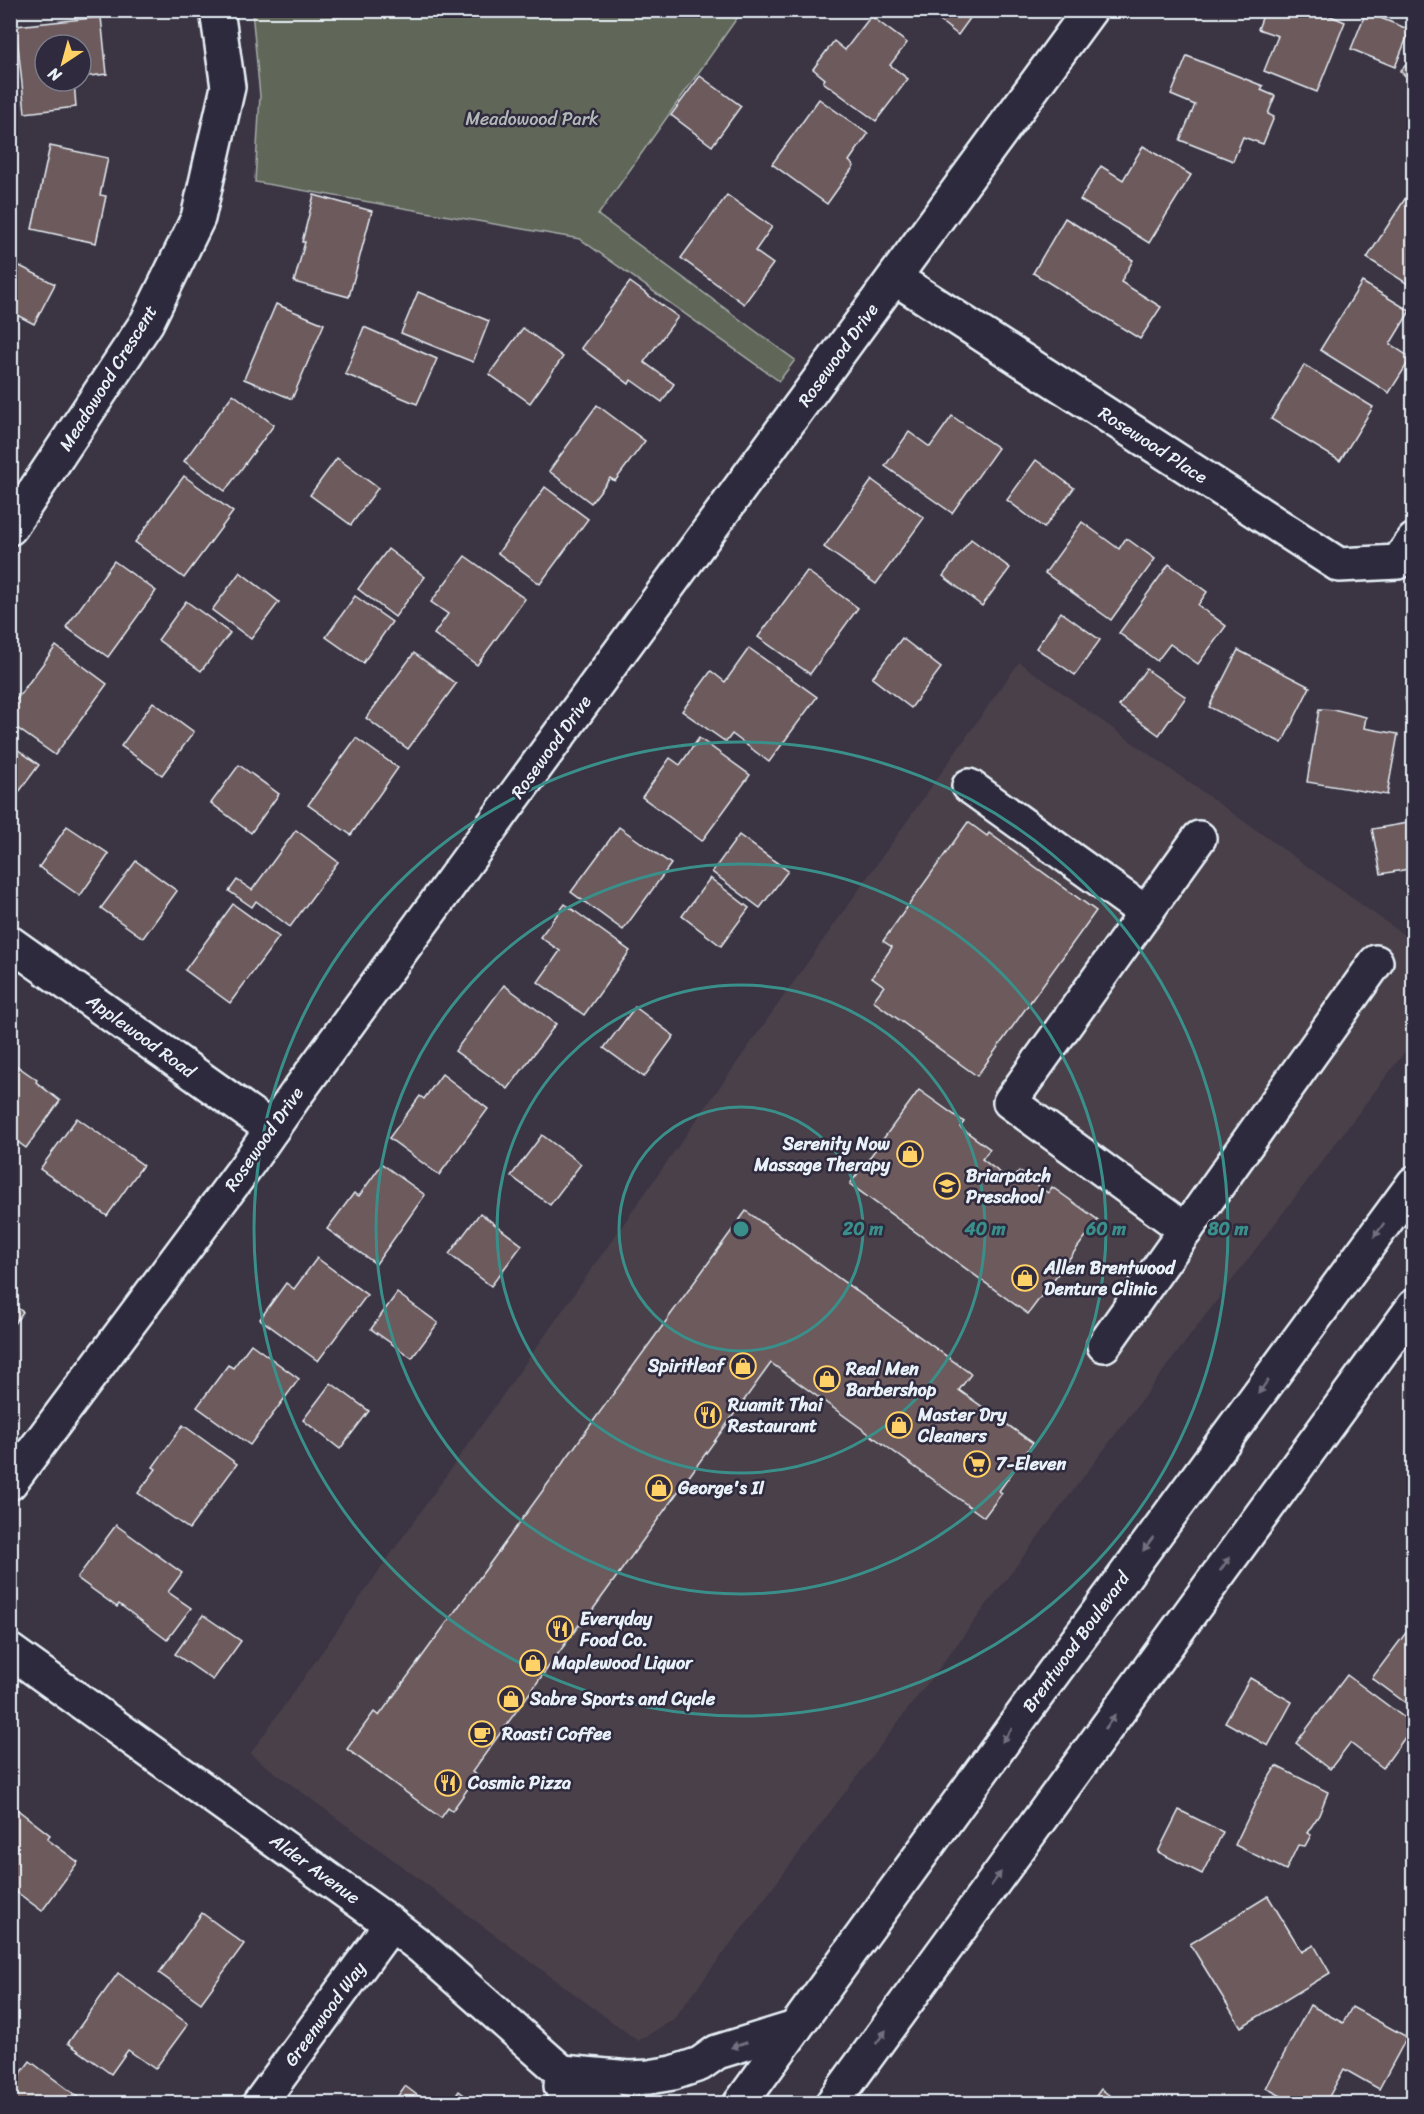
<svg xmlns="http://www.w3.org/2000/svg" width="1424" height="2114" font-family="Sriracha,sans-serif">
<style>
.built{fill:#4a3f4a}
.green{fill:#606659;stroke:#a4aca8;stroke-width:1.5}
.building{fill:#6d5a5b;stroke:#e8f1f8;stroke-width:1.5}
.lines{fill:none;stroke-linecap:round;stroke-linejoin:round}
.minor-casing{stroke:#e8f1f8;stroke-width:38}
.major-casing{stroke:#e8f1f8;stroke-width:38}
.minor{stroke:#2f2a3d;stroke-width:33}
.major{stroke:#2f2a3d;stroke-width:33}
.oneway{fill:#70707e}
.ring{fill:none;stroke:#3a8f8a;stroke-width:3}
.labels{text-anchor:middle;stroke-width:5;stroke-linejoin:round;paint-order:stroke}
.park-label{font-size:18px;fill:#b2b9b8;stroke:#2f2a3d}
.street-label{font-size:18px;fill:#e8f1f8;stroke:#2f2a3d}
.poi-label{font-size:18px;font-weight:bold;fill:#e8f1f8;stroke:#2f2a3d;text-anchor:start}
.centre{fill:#3a8f8a;stroke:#2f2a3d;stroke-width:3}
.ring-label{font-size:18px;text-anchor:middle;font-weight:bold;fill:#3a8f8a;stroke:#2f2a3d;stroke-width:5;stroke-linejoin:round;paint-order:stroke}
</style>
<rect width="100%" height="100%" fill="#3b3443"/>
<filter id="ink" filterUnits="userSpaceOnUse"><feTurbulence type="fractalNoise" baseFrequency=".0167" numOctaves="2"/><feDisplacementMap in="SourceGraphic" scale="12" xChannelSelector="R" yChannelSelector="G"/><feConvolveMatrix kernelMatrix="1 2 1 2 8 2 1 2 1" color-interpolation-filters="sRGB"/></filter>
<g filter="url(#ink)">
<polygon class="built" points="1019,662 1413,941 1413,1041 673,2020 638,2041 250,1754"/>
<polygon class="green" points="252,11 742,11 598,215 795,360 779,381 580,239 255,182 260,96"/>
<g class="building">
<polygon points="926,10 976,10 958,35"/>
<polygon points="1265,10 1316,10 1345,22 1317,92 1264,71 1278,36 1258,29"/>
<polygon points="1366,12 1410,30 1395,67 1351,49"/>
<polygon points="871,16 907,43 890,65 908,79 876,121 823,82 825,79 813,69 834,41 845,50"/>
<polygon points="101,17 107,74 81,77 81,45 45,45 45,81 74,81 76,107 25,113 16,26"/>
<polygon points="1187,56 1263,86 1261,90 1275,96 1268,114 1274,117 1263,144 1243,137 1233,161 1180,140 1195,105 1171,95"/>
<polygon points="1414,57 1414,84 1400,71"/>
<polygon points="700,76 741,106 712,146 671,115"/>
<polygon points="819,99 868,134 849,161 854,166 827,204 772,164"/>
<polygon points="50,146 108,158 100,195 106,196 96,243 32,229"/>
<polygon points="1143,146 1191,175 1149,243 1080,200 1101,166 1123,180"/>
<polygon points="1410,191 1414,193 1414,288 1367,258"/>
<polygon points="314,195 372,211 349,297 294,282 305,242 302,242"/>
<polygon points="727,195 772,227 755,251 773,264 744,304 681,258"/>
<polygon points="1065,218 1133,260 1121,282 1161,307 1140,339 1033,273"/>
<polygon points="10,261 55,284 34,324 15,314 10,323"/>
<polygon points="630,282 678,317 644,362 674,384 662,402 631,380 629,384 581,348"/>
<polygon points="1362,282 1410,311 1390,344 1411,358 1389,393 1320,350"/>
<polygon points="418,292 489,321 473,362 401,333"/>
<polygon points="276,304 324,324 292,399 244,379"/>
<polygon points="364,327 437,359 417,404 345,374"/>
<polygon points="523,328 563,357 530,403 489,374"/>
<polygon points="1304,365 1373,407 1340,461 1271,419"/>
<polygon points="233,394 274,425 225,491 184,461"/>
<polygon points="597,405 645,441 615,481 610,478 591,503 549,471"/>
<polygon points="952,416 998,448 952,513 885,466 909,432 930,447"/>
<polygon points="337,458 378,488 351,525 310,495"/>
<polygon points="1036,460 1074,488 1044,528 1007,500"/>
<polygon points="184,476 233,512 184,578 135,542"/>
<polygon points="872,480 924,518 876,584 824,547"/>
<polygon points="545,487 588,519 540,584 498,553"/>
<polygon points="1082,522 1119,549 1126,538 1155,559 1111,620 1045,573"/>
<polygon points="971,539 1010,568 982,606 943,576"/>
<polygon points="388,549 425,577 395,617 358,589"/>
<polygon points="465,556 525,599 477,665 434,634 448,614 431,602"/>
<polygon points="114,561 156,591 108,657 66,627"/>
<polygon points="1169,564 1207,592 1198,605 1226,626 1198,664 1170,644 1157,661 1119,633"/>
<polygon points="807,571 858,608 810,674 758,637"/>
<polygon points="240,572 279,602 251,639 212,610"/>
<polygon points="355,596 392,622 363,663 326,637"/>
<polygon points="186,601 230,633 201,671 158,640"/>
<polygon points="1061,612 1100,640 1075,675 1036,648"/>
<polygon points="902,638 941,668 911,708 872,678"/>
<polygon points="56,646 107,684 55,755 10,723 10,708"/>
<polygon points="749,648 817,697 769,762 732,734 726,742 682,711 711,671 725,682"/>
<polygon points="1238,650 1310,687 1282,743 1209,707"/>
<polygon points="414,653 456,684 408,749 366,718"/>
<polygon points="1146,669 1186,697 1159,735 1119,706"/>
<polygon points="1414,696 1414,733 1405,698"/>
<polygon points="153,702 194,732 162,775 121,746"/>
<polygon points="1319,709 1337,710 1366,717 1364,728 1398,734 1387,795 1307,782"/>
<polygon points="356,738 398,768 351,835 308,805"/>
<polygon points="699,738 750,775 702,841 642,797 670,758 680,765"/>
<polygon points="10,744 39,765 10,804"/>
<polygon points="239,765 279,794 251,833 211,803"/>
<polygon points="968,822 987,836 989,833 1096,911 977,1076 873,1001 884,986 872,977 892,947 883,941"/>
<polygon points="1414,822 1414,868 1381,874 1372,829"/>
<polygon points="67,826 109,854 80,896 39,867"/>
<polygon points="619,827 671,864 623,930 571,892"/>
<polygon points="296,830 338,862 290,927 256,901 252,907 229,891 237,880 252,890"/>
<polygon points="739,835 788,871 760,908 712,872"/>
<polygon points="136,861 177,891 143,938 101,908"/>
<polygon points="710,878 749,908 721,946 682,916"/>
<polygon points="233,904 279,937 230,1003 185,970"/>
<polygon points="565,904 630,951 584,1015 538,982 560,951 540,937"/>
<polygon points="504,985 556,1024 508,1089 455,1051"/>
<polygon points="635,1007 674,1036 644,1077 604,1048"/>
<polygon points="10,1061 37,1080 36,1082 60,1101 26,1148 10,1136"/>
<polygon points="442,1074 488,1109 439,1175 389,1138 420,1096 424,1099"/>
<polygon points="919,1090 964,1122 960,1127 990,1149 982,1159 1011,1181 1019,1171 1048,1193 1052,1187 1098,1220 1028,1314 850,1184"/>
<polygon points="77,1118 143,1165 107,1216 40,1169"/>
<polygon points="542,1135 581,1164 550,1205 511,1176"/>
<polygon points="382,1164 425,1195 376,1264 327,1229 354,1193 359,1196"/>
<polygon points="746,1211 971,1374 959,1390 1033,1443 999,1491 1002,1493 984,1517 771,1363 581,1626 579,1625 472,1772 477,1776 452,1811 448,1808 441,1818 347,1749 374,1712 379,1716"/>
<polygon points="480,1213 522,1245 491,1286 449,1254"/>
<polygon points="317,1258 367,1295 318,1361 260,1319 286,1283 294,1289"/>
<polygon points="397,1293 438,1323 412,1358 371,1329"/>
<polygon points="10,1303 23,1312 10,1329"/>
<polygon points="251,1344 299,1379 250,1445 197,1407 228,1365 233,1368"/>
<polygon points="331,1383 369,1411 340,1449 303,1420"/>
<polygon points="183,1425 237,1464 189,1529 138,1493 156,1469 153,1467"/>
<polygon points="116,1525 182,1573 168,1592 191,1608 167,1640 119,1604 117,1607 77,1578"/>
<polygon points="203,1615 241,1641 213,1680 175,1654"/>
<polygon points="1414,1622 1414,1709 1372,1678"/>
<polygon points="1347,1675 1414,1725 1383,1768 1350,1743 1330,1769 1296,1743"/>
<polygon points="1250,1678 1292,1702 1268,1746 1225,1722"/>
<polygon points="1276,1766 1328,1792 1319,1815 1307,1833 1311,1835 1305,1846 1298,1845 1286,1870 1235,1845 1263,1787"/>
<polygon points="14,1807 50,1835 47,1839 78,1862 42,1911 10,1887 10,1812"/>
<polygon points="1179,1810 1223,1832 1202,1874 1158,1852"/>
<polygon points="1268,1896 1302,1952 1314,1945 1330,1973 1241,2027 1190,1944"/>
<polygon points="202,1913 244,1944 201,2003 159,1973"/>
<polygon points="118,1973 188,2024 155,2069 128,2050 111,2074 68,2043"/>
<polygon points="1310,2005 1343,2023 1352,2007 1407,2037 1379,2089 1344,2069 1325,2104 1296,2104 1266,2088"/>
<polygon points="30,2061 78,2097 73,2104 10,2104 10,2088"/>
<polygon points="405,2086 429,2104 392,2104"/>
<polygon points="1101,2089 1121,2104 1090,2104"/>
<polygon points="459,2091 476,2104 450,2104"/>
</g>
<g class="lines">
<g class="minor-casing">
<g id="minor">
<polyline points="895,278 1339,565 1398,562 1414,540"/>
<polyline points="10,528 147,322 198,218 228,87 217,10"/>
<polyline points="969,786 1146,913"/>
<polyline points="10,943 272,1129"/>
<polyline points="1186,1230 1010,1102 1199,838"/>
<polyline points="1104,1345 1376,962"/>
<polyline points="10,1483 247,1165 297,1093 1090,10"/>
<polyline points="10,1651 391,1924 421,1947 562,2072 606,2104"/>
<polyline points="259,2104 391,1924"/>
</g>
</g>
<g class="major-casing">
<g id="major">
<polyline points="571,2104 561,2086 562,2072 630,2078 649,2077 673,2073 700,2064 717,2052 795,2028"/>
<polyline points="740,2104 1026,1710 1414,1183"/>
<polyline points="832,2104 1414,1306"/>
</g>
</g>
<use href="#minor" class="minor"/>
<use href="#major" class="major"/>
</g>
<defs><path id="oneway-solid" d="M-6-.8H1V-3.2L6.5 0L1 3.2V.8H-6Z" transform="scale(1.5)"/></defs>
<g class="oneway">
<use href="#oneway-solid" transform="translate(1379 1230) rotate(126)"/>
<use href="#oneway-solid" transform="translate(1263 1387) rotate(126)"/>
<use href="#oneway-solid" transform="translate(1148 1544) rotate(126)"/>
<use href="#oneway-solid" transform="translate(1225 1564) rotate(-54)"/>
<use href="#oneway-solid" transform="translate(1110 1722) rotate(-54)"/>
<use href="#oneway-solid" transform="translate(1007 1735) rotate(126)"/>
<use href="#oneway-solid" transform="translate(996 1879) rotate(-54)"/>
<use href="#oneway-solid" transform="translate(881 2037) rotate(-54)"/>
<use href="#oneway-solid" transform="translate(739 2045) rotate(162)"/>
</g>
</g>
<g class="ring">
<circle cx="741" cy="1229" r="122"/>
<circle cx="741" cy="1229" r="244"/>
<circle cx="741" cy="1229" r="365"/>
<circle cx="741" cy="1229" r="487"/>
</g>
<defs>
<g id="shop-ring" transform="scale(1.35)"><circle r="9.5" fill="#2f2a3d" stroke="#ffd166" stroke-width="1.5"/><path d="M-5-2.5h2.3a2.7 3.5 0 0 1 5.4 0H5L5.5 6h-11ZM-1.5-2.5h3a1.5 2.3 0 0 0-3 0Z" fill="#ffd166"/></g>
<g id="school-ring" transform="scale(1.35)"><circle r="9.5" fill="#2f2a3d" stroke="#ffd166" stroke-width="1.5"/><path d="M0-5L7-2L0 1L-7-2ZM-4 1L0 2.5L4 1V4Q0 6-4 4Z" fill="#ffd166"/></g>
<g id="restaurant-ring" transform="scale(1.35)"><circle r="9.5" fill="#2f2a3d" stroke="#ffd166" stroke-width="1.5"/><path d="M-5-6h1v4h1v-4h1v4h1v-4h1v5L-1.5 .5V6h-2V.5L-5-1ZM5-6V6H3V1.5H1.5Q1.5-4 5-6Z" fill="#ffd166"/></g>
<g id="supermarket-ring" transform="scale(1.35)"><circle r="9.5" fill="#2f2a3d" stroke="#ffd166" stroke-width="1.5"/><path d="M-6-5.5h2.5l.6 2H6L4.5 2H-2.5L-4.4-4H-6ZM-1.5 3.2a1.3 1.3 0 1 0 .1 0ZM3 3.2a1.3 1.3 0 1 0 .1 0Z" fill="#ffd166"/></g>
<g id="cafe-ring" transform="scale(1.35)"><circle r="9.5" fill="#2f2a3d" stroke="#ffd166" stroke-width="1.5"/><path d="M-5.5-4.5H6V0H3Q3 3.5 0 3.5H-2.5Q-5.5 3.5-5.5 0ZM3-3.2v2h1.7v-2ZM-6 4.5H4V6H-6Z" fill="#ffd166"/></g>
</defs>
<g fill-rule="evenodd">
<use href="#shop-ring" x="910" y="1154"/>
<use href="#school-ring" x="947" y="1186"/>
<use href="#shop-ring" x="1025" y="1278"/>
<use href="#shop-ring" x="743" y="1366"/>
<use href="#shop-ring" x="827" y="1379"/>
<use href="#restaurant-ring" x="708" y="1415"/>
<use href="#shop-ring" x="899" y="1425"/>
<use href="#supermarket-ring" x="977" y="1464"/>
<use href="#shop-ring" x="659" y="1488"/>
<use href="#restaurant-ring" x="560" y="1629"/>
<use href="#shop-ring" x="533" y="1663"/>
<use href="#shop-ring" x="511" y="1699"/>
<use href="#cafe-ring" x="482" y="1734"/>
<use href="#restaurant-ring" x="448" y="1783"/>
</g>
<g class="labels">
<g class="park-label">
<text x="532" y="125">Meadowood Park</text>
</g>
<g class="street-label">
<text transform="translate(838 355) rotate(-54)" y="6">Rosewood Drive</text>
<text transform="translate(108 378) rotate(-58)" y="6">Meadowood Crescent</text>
<text transform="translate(1153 445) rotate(33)" y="6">Rosewood Place</text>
<text transform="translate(551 747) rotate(-54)" y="6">Rosewood Drive</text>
<text transform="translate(141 1036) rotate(36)" y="6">Applewood Road</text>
<text transform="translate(264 1139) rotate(-55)" y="6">Rosewood Drive</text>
<text transform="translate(1076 1642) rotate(-54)" y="6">Brentwood Boulevard</text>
<text transform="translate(315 1869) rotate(36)" y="6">Alder Avenue</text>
<text transform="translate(325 2014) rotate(-54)" y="6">Greenwood Way</text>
</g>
<g class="poi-label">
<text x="890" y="1150" text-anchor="end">Serenity Now<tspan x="890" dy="21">Massage Therapy</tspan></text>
<text x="966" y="1182">Briarpatch<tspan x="966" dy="21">Preschool</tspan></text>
<text x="1044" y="1274">Allen Brentwood<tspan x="1044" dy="21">Denture Clinic</tspan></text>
<text x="724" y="1372" text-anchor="end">Spiritleaf</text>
<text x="846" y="1375">Real Men<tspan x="846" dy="21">Barbershop</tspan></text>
<text x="728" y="1411">Ruamit Thai<tspan x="728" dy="21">Restaurant</tspan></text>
<text x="918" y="1421">Master Dry<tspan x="918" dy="21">Cleaners</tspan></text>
<text x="996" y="1470">7-Eleven</text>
<text x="678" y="1494">George's II</text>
<text x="580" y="1625">Everyday<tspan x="580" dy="21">Food Co.</tspan></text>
<text x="552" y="1669">Maplewood Liquor</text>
<text x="530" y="1705">Sabre Sports and Cycle</text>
<text x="502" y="1740">Roasti Coffee</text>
<text x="468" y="1789">Cosmic Pizza</text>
</g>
</g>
<circle cx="741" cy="1229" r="9" class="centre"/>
<g class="ring-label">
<text x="863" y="1235">20 m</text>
<text x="985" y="1235">40 m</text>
<text x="1106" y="1235">60 m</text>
<text x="1228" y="1235">80 m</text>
</g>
<rect width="1424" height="2114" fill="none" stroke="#2f2a3d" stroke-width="36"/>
<rect x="18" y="18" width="1388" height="2078" fill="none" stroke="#e8f1f8" stroke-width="2" filter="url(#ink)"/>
<g transform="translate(63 63) rotate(216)"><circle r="28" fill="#2f2a3d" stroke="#797a88" stroke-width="1.5"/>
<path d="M0-4.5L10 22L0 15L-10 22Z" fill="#ffd166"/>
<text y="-9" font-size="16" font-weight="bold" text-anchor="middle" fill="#e8f1f8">N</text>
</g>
</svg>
